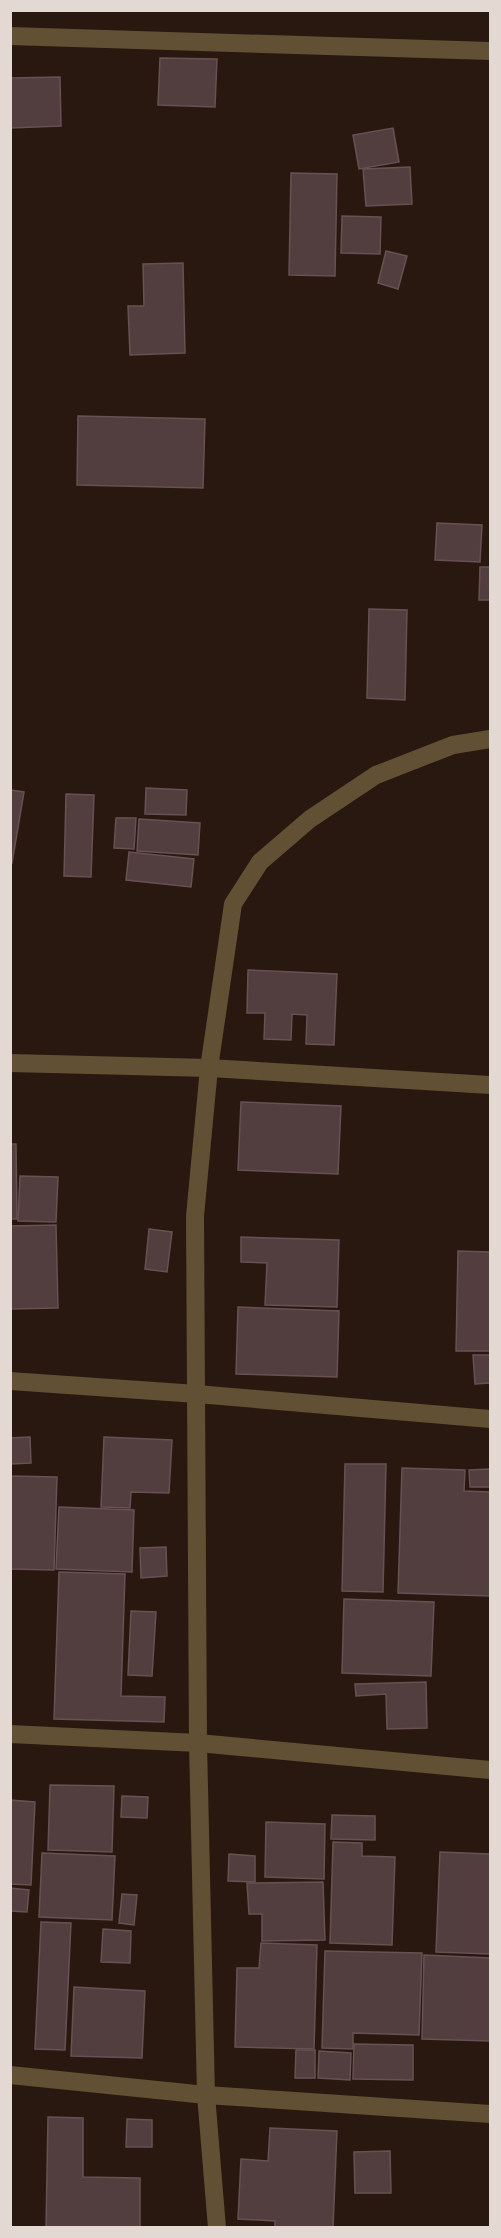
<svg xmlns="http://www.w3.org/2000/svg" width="501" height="2238" font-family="'IBM Plex Sans',sans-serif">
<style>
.building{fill:#523d3f;stroke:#675153;stroke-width:1.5}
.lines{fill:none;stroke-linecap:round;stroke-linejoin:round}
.minor{stroke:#615033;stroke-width:18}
</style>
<rect width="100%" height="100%" fill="#281810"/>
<g class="building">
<polygon points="160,58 217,59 215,107 158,105"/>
<polygon points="60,77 61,126 10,128 10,78"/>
<polygon points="393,128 399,162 359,169 353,135"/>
<polygon points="410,167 412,204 366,206 363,169"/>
<polygon points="291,173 337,174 335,276 289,275"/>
<polygon points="342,216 381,217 380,254 341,253"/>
<polygon points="386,251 407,256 398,289 378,283"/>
<polygon points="183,263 185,353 130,355 128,306 144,306 143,264"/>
<polygon points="78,416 205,419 203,488 77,485"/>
<polygon points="437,523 482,525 480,562 435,560"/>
<polygon points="480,567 490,567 490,600 479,600"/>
<polygon points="369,609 407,610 405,700 367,698"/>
<polygon points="146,788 187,790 186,815 145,814"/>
<polygon points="10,790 24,792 12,863 10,863"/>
<polygon points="66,794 94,795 91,877 64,876"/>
<polygon points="116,818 136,818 134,849 114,848"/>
<polygon points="139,819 200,823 198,855 137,851"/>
<polygon points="129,852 194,859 191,887 126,880"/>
<polygon points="248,970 337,974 334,1045 306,1044 307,1015 292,1014 291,1040 264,1039 265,1013 247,1013"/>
<polygon points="241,1102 341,1106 338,1174 238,1170"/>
<polygon points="10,1144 16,1144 17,1219 10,1219"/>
<polygon points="20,1176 58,1177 56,1222 18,1221"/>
<polygon points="56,1225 58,1308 10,1309 10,1226"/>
<polygon points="149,1229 172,1232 167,1272 145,1269"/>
<polygon points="241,1237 339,1240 337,1307 265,1305 267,1263 241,1262"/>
<polygon points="458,1251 490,1252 490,1351 456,1351"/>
<polygon points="238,1307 339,1311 337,1377 236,1374"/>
<polygon points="473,1355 490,1355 490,1383 475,1384"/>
<polygon points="30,1437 31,1463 10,1464 10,1438"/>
<polygon points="104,1437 172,1440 169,1493 131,1492 130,1508 101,1507"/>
<polygon points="345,1464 386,1464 383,1592 342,1591"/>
<polygon points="402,1468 465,1470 464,1491 490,1492 490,1596 398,1593"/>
<polygon points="490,1469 490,1487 470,1487 469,1470"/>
<polygon points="10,1476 57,1477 54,1570 10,1569"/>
<polygon points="59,1507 134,1510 132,1572 56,1569"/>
<polygon points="166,1547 167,1576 141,1578 140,1548"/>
<polygon points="59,1572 125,1574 121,1696 165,1697 164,1722 54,1719"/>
<polygon points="344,1599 434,1602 431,1676 342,1673"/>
<polygon points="131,1611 156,1612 152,1676 128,1675"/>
<polygon points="426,1682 427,1728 387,1729 386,1694 356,1696 355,1684"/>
<polygon points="50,1785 114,1786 112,1852 48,1850"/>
<polygon points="122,1796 148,1797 147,1818 121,1817"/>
<polygon points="10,1800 35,1802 31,1885 10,1884"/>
<polygon points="332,1815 375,1816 375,1840 331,1839"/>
<polygon points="266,1822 325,1824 324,1879 265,1877"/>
<polygon points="333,1842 362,1843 362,1856 395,1857 392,1945 330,1943"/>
<polygon points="440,1852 490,1854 490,1954 436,1952"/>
<polygon points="42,1853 115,1856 112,1920 39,1917"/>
<polygon points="229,1854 255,1856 255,1882 228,1881"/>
<polygon points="323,1882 325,1940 262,1941 262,1914 249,1914 247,1883"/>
<polygon points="10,1888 29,1890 27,1912 10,1911"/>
<polygon points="122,1894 137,1895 134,1925 119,1923"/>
<polygon points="41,1922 71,1923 65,2050 35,2049"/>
<polygon points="103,1929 131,1931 130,1963 101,1962"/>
<polygon points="261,1943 317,1945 314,2049 235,2047 237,1968 259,1968"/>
<polygon points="325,1951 422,1953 419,2035 353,2033 353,2049 322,2048"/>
<polygon points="424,1955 490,1958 490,2041 422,2039"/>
<polygon points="74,1987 145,1991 142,2058 71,2056"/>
<polygon points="354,2044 413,2045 413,2080 353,2079"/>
<polygon points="296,2050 315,2050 315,2078 295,2078"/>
<polygon points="319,2051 351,2053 350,2080 318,2078"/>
<polygon points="48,2117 83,2118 83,2177 140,2178 140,2228 46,2228"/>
<polygon points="127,2119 152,2120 152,2147 126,2147"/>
<polygon points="270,2128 337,2131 333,2228 275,2228 275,2221 238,2219 241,2159 268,2161"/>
<polygon points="390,2151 391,2193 355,2193 354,2152"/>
</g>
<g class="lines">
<g class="minor">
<polyline points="10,36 490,51"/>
<polyline points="10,1063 209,1068 490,1085"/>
<polyline points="10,1381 197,1394 490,1419"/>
<polyline points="10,1734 198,1743 490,1770"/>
<polyline points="10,2075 206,2095 490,2114"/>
<polyline points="217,2228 206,2095 198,1743 195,1216 209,1068 233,904 260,862 310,819 376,775 453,745 490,739"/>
</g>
</g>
<rect width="501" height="2238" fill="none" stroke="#e4d8d3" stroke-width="24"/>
</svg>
